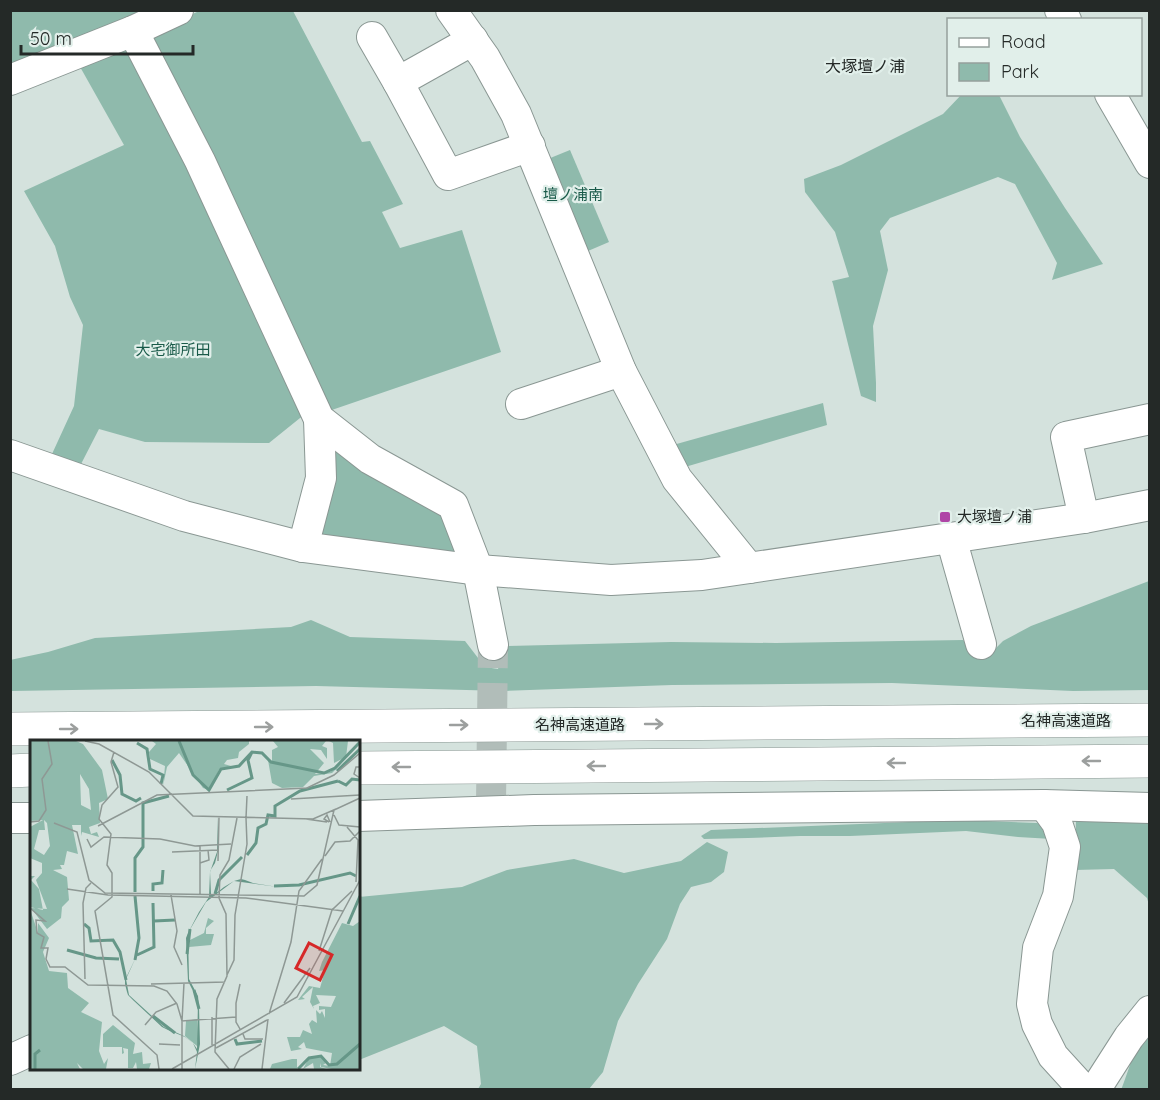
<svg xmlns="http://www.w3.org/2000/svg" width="1160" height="1100" font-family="Quicksand,'Noto Sans JP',sans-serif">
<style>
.green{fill:#8fbaac}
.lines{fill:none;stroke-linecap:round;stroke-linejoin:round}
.minor-tunnel{stroke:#b1bdb9;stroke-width:30;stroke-dasharray:30 15;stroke-linecap:butt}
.minor-casing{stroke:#8a9793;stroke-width:32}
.highway-casing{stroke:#8a9793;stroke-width:34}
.minor{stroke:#fff;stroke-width:30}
.highway{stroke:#fff;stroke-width:33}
.oneway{stroke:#9c9f9e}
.poi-dot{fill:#af45a6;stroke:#e1efea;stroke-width:2}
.labels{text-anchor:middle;stroke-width:4.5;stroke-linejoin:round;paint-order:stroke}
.park-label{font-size:15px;fill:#195a49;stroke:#e1efea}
.poi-label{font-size:15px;fill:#242927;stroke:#e1efea;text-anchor:start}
.street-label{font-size:15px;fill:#242927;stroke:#e1efea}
.neighbourhood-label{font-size:16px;fill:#242927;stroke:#e1efea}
.inset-river{fill:none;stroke:#669788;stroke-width:3}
.inset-road{fill:none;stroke:#8e9894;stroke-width:1.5}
.view{fill:#d62828;fill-opacity:0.15;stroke:#d62828;stroke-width:3}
.inset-edge{fill:none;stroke:#242927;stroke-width:3}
</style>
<rect width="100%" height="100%" fill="#d4e2dd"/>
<g class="green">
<polygon points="11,11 146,11 11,69"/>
<polygon points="199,11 293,11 362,142 370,141 403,204 382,212 400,248 462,230 501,352 323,413 148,42 153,33"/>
<polygon points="120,44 137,55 305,414 269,443 145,442 99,429 80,466 52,454 74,406 83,325 70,297 55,246 24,191 124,145 79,65"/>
<polygon points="962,94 999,95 1020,137 1065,208 1103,264 1052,280 1057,263 1015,184 998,177 890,218 880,231 888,270 873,326 876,383 876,402 861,396 833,284 832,281 849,277 835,232 805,192 804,179 841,165 943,114"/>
<polygon points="570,150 609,242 581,254 543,161"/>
<polygon points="823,403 827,425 685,467 673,445"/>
<polygon points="332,446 452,515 467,559 316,535"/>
<polygon points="1149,581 1149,690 1073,691 892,683 672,685 504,691 316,686 11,691 10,660 48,652 95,638 291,627 311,620 350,637 465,641 485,667 498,669 504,646 671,642 776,643 963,640 980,655 992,652 1003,641 1031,626"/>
<polygon points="1076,818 1149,820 1149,905 1147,898 1114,869 1075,870"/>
<polygon points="958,820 1037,823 1047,827 1052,839 1018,837 966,831 850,836 800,836 748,838 704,839 701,836 711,830"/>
<polygon points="707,842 728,852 724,872 711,882 691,887 680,904 667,939 638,984 618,1021 603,1072 589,1089 478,1089 481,1084 477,1046 444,1026 359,1060 359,897 462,887 507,870 574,859 624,873 681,861"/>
<polygon points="1149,1011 1149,1089 1121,1090 1124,1082"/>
</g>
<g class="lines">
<polyline class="minor-tunnel" points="491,803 493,645"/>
<g class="minor-casing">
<g id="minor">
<polyline points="451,10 485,58 516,114 621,371 677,479 749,568"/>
<polyline points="1060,10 1066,20"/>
<polyline points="133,31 200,161 319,419 370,459 453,505 478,570 493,645"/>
<polyline points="372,37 398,82"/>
<polyline points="473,40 398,82 448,175 530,146"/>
<polyline points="10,80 133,31 178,10"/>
<polyline points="1110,94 1150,163"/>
<polyline points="521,404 621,371"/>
<polyline points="10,455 184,516 303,547 478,570 611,580 702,575 1084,518 1150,505"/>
<polyline points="1084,518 1066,437 1150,419"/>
<polyline points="951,538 981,644"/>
<polyline points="303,547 321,478 319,419"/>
<polyline points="1044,805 1057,823 1065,847 1058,896 1038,948 1032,1004 1037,1024 1053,1056 1084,1090"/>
<polyline points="358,816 534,810 1044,805 1150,808"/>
<polyline points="10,818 32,818"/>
<polyline points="10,1060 32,1050"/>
<polyline points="1095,1090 1129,1037 1150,1011"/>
</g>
</g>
<g class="highway-casing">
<g id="highway">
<polyline points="10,729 1150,720"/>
<polyline points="358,768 1150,761"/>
<polyline points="10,771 32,770"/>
</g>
</g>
<use href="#minor" class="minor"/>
<use href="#highway" class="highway"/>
</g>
<defs><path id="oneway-shaft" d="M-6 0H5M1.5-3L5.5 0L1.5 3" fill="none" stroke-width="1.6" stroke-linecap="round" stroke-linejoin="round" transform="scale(1.5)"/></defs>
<g class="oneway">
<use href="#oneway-shaft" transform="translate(654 724)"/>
<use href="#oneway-shaft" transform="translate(459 725)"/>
<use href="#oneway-shaft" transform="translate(264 727)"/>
<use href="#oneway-shaft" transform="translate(69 729)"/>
<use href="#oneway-shaft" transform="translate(1091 761) rotate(180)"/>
<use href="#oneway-shaft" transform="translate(896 763) rotate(180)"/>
<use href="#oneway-shaft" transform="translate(596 766) rotate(180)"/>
<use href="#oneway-shaft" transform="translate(401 767) rotate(180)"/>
</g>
<rect class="poi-dot" x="939" y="511" width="12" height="12" rx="3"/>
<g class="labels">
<g class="park-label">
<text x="573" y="200">壇ノ浦南</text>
<text x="173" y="355">大宅御所田</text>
</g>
<g class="poi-label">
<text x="957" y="522">大塚壇ノ浦</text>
</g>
<g class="street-label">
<text x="1066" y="726">名神高速道路</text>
<text x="580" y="730">名神高速道路</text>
</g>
<g class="neighbourhood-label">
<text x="865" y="72">大塚壇ノ浦</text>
</g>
</g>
<g transform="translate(30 740)">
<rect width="330" height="330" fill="#d4e2dd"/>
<path d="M0,1h46l7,3 19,26 6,29 -9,4 1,20 -11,4 2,7 6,-2 2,5 -17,-5 -1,4v-11h-9l6,29 -11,-3 -3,14h-4l2,4 -9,1 14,7 2,23 -7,7 -1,11 -14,11 -16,-21 16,1 -11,-29 6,-7v-10l-12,-5v-31l13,-7 -13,1zM50,34l9,15 2,21 -10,-5zM14,80l3,3 3,23 -6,9 -10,-6 5,-19h6zM122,1h97v3l-10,8 -1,6 -11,2 -3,4 7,2 -12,4 -10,20 -6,-2 -24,-35 -12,14 -4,19 2,-20 -15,-7 -1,-7 7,-8zM243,1h53l-4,5 5,2v11l-6,-9 -11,-1 14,14 -9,11 15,-2 12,-9 -10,10 -18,3 -11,11 -21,1 -10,-5 -4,-23 -6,-6 10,7v-11l6,-3zM318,1l-2,16 -12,6 -1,-20 -4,-2zM0,136h5l-4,4 8,9 4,21 -13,-3zM0,169l8,24v-10l11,15 -6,14 6,19 18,2 1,15 21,15 -8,9 21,10 -3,29 5,13 4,-6 -2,11h-23l-6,-6 3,6h-50zM178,178l6,3 -8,7v6h8l-3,11 -22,2 1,-7 14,-7zM330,181v148h-28l-11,-2v-4l-1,4 6,2h-12l-1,-6 -10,6 6,-11 12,-2 5,7 -3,2 7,1 2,-13 -26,-5 -2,-6 -6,5 4,2 -11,2 -4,-14h13l3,-7 9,4 -3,-10 3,-4 5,3 -1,-13 4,4 2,-3 3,7v-9l-6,1v-4l12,1 5,-11 -20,-1 4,8 -7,3 1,3 -4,-7 3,-15 -11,10 3,2 -7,1 11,-14 11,2 5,-18 -6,1 3,-9 20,-39 11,3zM167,279l1,21 -1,6 -12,-10 1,-15zM83,285l22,18 -2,11 9,-2 1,12 8,-1 -2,6h-12l-1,-7 -3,6h-5v-19l-5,-1 1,5 -2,1v-7h-19v-13zM262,319h5v10h-27l2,-5z" fill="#8fbaac" fill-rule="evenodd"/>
<path d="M196,55l-8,21v35l-3,12 -5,8 1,23h4l9,-7 10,-6 7,-2 4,1 8,3 25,4 -44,-6 -28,21 -18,31 1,46 9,17 1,11 1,37 -5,25 2,-17 -4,-9 -8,-6 -17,-7 -6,-3 -28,-26 -6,-6 -1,-3 -2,-8v-4l12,-25 -11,24 3,16 35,32 20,9 9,7 4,6 1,-48 -10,-20 -2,-43 2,-5 11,-21 10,-15 1,-25 7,-20 1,-36z" fill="#669788"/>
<path class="inset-river" d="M149,1l14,34 16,15 12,-21 18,-3 13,-14 10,1 9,9 53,11 11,-5 25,-26M107,3l10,6 3,20 13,6 -2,9M82,20l8,15 2,19 14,7 5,-3M307,31l23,-22M308,41l8,4 6,-6 8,1M197,50l25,-12 -4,-18 4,-8M217,115l9,-12 2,-15 8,-4 2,-9 7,1v-10l25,-15 38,-10M244,146l25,-1 51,-12 6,3M123,151v-7l9,-1 1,-13M105,152v-34l8,-11v-44l26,-7M185,154l4,-14 23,-23M105,156l4,42 -4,22M124,181l21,-1M54,184l5,4 2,13 22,-1 7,12 6,28M318,184l12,-28M37,210l29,8 23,1M157,214l3,-25M107,215l17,-8 -1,-44M164,250l5,19M123,276l22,17M205,299l2,5 25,-3M5,329v-15l5,-4M268,329l11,-11 12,-2 8,9 8,-1 23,-20"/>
<path class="inset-road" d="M55,1l14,3 50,28 44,44 120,3 23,-10M84,12l-3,10 7,25 -16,18 -3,14 12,15 -4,31 5,8v24l-17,14 18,104 44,40 2,14M330,27h-4l-2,7 6,4M261,59l69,-4M304,75l5,10 21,2M216,78l1,-22M276,79l21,3M0,82l9,-1 7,-11 -4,-31 10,-15 -4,-23M299,82l-5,-3 3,-4 3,7M24,83l23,9 12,48 16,13 199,3 13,-11 17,-75 26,-12M68,86l59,-31 150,-7 27,-13 26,-22M317,87l11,13 -2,42M57,99l4,8 13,-10 56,2 35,7 36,-2M142,112l46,-2M295,116l10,-14 15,-1 10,-10M188,121l1,-44M170,123l9,-3 -1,-10M37,149l41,6 138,3 97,13M141,155l6,36 -3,16 8,18M170,155v-49M0,168l15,13 -9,-1 1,13 7,4 -3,11h7l-2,11 4,8h15l23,18 66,1 13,5 10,13 5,17v48M289,211l13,-41 20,-19M197,235l7,-15 1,-45 12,-71 -1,-26M55,239l-2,-76 3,-15 5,-5M154,243l-2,38 54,-4M121,244l74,-2M254,263l26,-35M239,274l22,-72 8,-51 23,-32M115,285l11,-13 21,-9M210,289l-4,-7v-19l4,-19M213,294l2,5h18M129,304l21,1M182,305v-28M186,308l51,-28M142,329l125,-72 63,-117M199,329l-14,-17 2,-53 10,-23 -1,-62 -7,-16 1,-23 9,-15 8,-42M204,329l6,-12 21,-13M232,329l6,-50"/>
<path class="view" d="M279,203l23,12 -12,25 -24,-12z"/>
<rect width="330" height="330" class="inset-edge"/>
</g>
<rect width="1160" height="1100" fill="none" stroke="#242927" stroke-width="24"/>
<rect x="947" y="18" width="195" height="78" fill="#e1efea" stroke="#95a09c" stroke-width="1.5"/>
<rect x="959" y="38" width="30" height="9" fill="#ffffff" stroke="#95a09c" stroke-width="1.5"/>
<text x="1001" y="48" font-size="18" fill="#242927">Road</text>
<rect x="959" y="63" width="30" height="18" fill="#8fbaac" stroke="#95a09c" stroke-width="1.5"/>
<text x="1001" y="78" font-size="18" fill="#242927">Park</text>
<path d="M21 45v9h172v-9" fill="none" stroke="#242927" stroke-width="3"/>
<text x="30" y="45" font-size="18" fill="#242927" stroke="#e1efea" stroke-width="4.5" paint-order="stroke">50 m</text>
</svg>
